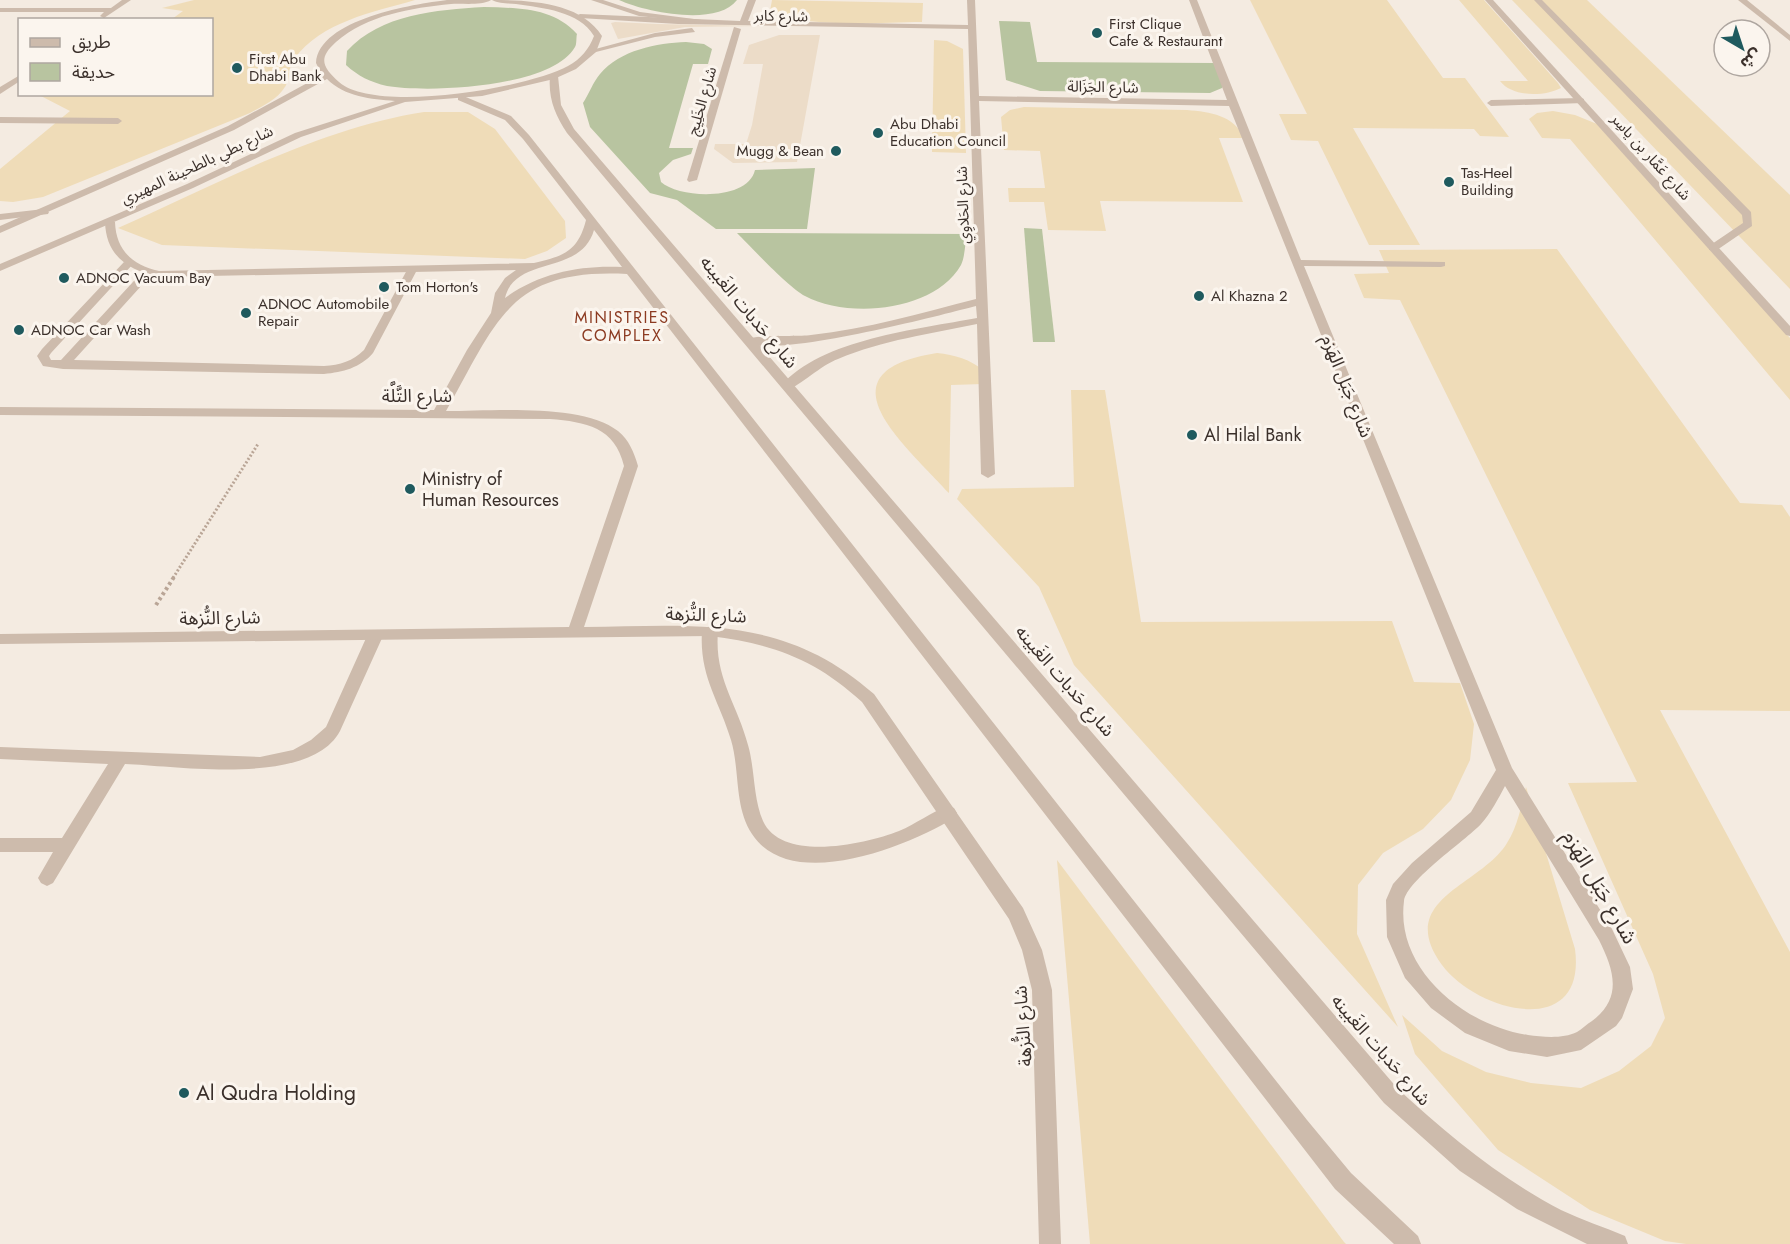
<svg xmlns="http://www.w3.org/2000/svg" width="1790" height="1244" font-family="Jost,'Noto Sans Arabic',sans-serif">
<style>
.green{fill:#b8c4a0}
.sand{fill:#efdcb8}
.plaza{fill:#ecdcc8}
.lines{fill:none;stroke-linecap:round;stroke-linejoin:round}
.path-far1{stroke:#b9a596;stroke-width:3;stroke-dasharray:2 2;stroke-linecap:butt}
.path{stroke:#b9a596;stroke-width:4;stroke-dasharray:3 3;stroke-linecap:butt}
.service{fill:#cdbbac;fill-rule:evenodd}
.minor{fill:#cdbbac;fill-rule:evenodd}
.tertiary{fill:#cdbbac;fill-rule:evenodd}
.poi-dot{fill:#1f5a5e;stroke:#fbf5ee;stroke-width:2}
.labels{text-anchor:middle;stroke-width:6;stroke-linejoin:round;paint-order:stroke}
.far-street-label{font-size:15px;fill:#3b302b;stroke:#fbf5ee}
.far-poi-label{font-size:15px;fill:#3b302b;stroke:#fbf5ee;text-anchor:start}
.far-neighbourhood-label{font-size:16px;letter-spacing:1.5px;fill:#8c3b22;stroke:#fbf5ee}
.street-label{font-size:18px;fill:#3b302b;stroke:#fbf5ee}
.poi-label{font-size:18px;fill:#3b302b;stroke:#fbf5ee;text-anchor:start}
.near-street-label{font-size:21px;fill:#3b302b;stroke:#fbf5ee}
.near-poi-label{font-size:21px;fill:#3b302b;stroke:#fbf5ee;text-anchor:start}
</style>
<rect width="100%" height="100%" fill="#f4ebe1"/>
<g class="green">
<path d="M619,0h118c-20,27 -92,12 -118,0z"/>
<path d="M484,7c33,1 69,0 93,27 -1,3 0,10 -2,13 -23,41 -147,46 -188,39 -17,-4 -29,-10 -41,-21l1,-14c34,-37 89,-41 137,-44z"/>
<polygon points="999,21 1030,22 1037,62 1214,63 1224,84 1222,88 1210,93 1040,91 1006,80"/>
<path d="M686,42l18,2 8,5 -4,15h-15l-24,84h24l-2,6 -18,6 -14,13 2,9c19,17 87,19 94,-12l60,-2 -8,61h-91l-39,-29 -27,-7 -60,-66 -7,-24c6,-9 10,-21 17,-29 20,-24 57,-31 86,-32z"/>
<polygon points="1024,228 1042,229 1055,342 1033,342"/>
<path d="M737,233l230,1c-2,9 -2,23 -6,31 -27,47 -113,54 -156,31 -16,-8 -53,-48 -68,-63z"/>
</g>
<g class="sand">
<path d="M194,0h221c-44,13 -92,21 -121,59 -5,6 -4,15 -6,22 -7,17 -22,23 -38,32l-207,84 -30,5 -13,-1v-32l70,-58 -31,-16 173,-1v-74l-40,-1 11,-8 -21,-3z"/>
<path d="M772,0l151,3 -1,19c-44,0 -115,7 -152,-11z"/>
<polygon points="1250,0 1387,0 1443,78 1465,78 1509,137 1480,136 1474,129 1353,128 1420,245 1369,245 1318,141 1291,140 1279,114 1307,114"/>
<path d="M1459,0h25l74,83 3,5c-17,9 -49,9 -61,-7h28z"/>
<polygon points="1512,0 1587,0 1790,195 1790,289"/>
<polygon points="934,40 947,41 963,49 966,153 932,152"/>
<path d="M1024,107l163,3c23,2 47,5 57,28h-25l24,64 -143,-1 6,30 -58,-1 -4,-28h-35l-1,-14h37l-5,-37 -36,-1 -3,-33 9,-7z"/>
<polygon points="1553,111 1575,115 1597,124 1790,338 1790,400 1570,139 1542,138 1529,119 1537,113"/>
<path d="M424,112h44l27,17 70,92 1,17 -19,13 -22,8 -363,-14 -44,-17c97,-43 201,-100 306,-116z"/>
<polygon points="1557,249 1740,503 1782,505 1790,517 1790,711 1660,710 1790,952 1790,1244 1686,1244 1665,1241 1590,1210 1498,1150 1415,1054 1402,1015 1442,1051 1486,1072 1531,1083 1581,1088 1619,1071 1651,1046 1665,1018 1653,974 1568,783 1637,782 1400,300 1364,298 1354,274 1389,273 1379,250"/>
<path d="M937,353c18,2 33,6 47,18l-1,13 -32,1 -2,108c-43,-48 -134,-121 -12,-140z"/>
<polygon points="1071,390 1105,390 1141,622 1392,621 1414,682 1460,683 1474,724 1470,760 1451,800 1423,829 1383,853 1358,885 1357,934 1398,1027 1074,665 1039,587 957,499 962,489 1074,487"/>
<path d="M1526,787l49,162c12,91 -97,64 -133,16 -48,-66 39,-79 65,-122 11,-17 14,-37 19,-56z"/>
<polygon points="1057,860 1344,1242 1346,1244 1090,1244"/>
</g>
<g class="plaza">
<polygon points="615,22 657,24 765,26 685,27 618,39 611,23"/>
<polygon points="779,35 820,35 797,162 733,163 714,149 715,144 746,144 752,125 763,64 743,64 749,45"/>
</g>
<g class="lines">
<polyline class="path-far1" points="173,578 258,444"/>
<polyline class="path" points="156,605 174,577"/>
<g class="service">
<polygon points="122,0 131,0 104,18 100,16 104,12 0,12 0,8 111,8"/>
<path d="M748,0h8l-8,21 220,4 -1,-25h8l4,96 248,4 -38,-100h8l104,260 144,2v4l-4,1 -137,-1 208,502 100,161 18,38 3,22 -11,29 -6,8 -35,24 -34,7 -38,-6 -44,-18 -34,-25 -26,-30 -18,-41 -1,-37 7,-16 19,-21 59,-51 25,-42 -267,-664 -250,-5 16,373 -7,4 -7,-4 -4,-150c-47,10 -94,16 -139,35 -17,6 -38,27 -51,31l-6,-4c40,-47 138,-57 196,-68l-1,-12c-35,9 -209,55 -233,35 8,-7 54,-4 68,-6 56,-6 110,-22 165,-36l-8,-270 -290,-5 -98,-6 -4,-2 4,-2 160,7zM1505,786l94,154c15,30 24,58 -7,81 -5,3 -10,8 -15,11 -14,7 -34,5 -49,3 -62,-9 -133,-65 -124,-134 3,-21 61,-60 77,-77 10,-11 17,-25 24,-38z"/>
<polygon points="1534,0 1542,0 1751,212 1752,226 1717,250 1709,250 1709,246 1743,223 1742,215"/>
<polygon points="734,27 741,29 697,180 689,182 687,180"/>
<polygon points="692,28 695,32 655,37 592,53 588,51 655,33"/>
<polygon points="20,75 20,81 0,94 0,87"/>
<polygon points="1581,98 1584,99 1584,103 1491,106 1487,103 1491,100"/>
<polygon points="0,117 118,118 122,121 118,124 0,123"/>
<polygon points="44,209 49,212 48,214 0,220 0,214"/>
<path d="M124,262l9,2 -82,89 -2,3 2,4h10l83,-90 4,-1 5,3 -1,2 -78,86 250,6c16,-1 29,-5 40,-16l43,-80 5,-3 5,3 -44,83c-13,15 -30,19 -49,21l-261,-5 -20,-3 -6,-10 5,-7z"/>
<path d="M710,626l8,5c-4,47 19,72 30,114 7,24 5,53 15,76 19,42 103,23 136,10 17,-7 32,-19 49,-25l6,2 3,5 -3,5c-46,28 -163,76 -202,16 -18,-27 -12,-64 -21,-94 -12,-40 -32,-64 -29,-109z"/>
<path d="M375,631l8,5 -43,95c-30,56 -161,35 -215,33l-72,119 -6,3 -6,-3 -3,-5 15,-26h-53v-14h62l46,-74 -108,-5v-12l260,10 33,-7 18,-10 15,-13 41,-91z"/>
</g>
<g class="minor">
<polygon points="1485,0 1493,0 1790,326 1790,336 1786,335"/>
<polygon points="1738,0 1747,0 1790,35 1790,41"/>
<path d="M554,74l4,2 3,29 13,24 824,960c50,46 102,89 163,121 21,10 43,17 64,26l3,8h-41l-70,-35 -57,-38 -76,-68 -817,-970c-12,-18 -19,-35 -17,-57z"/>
<path d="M461,95l50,21 18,19 778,985 44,53 67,63 3,8h-27l-59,-55 -708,-915c-118,-6 -130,47 -181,137 45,0 137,-8 172,20 11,9 16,21 20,35l-54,161c112,-1 199,-13 290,67l149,214 19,42 10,40 9,254h-22l-7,-254 -10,-40 -13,-31 -147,-217c-47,-43 -89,-58 -152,-66l-710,8v-10l569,-7 55,-161c-9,-39 -38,-44 -74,-47l-550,-4v-8l434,3 33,-60 24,-37 4,-20 10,-15 11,-8 -357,7c-31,-7 -53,-21 -54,-55l5,-3 5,3c1,28 17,43 44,49l375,-8c29,-7 44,-11 52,-43l-63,-81 -18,-19 -47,-20v-4zM594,230l28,37c-42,-2 -83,6 -117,31 10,-43 76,-22 89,-68z"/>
</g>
<g class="tertiary">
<path d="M447,0h44c-10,6 -29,3 -40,4 -40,4 -84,11 -115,38 -18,16 -14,25 3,40 36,32 189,6 229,-16 13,-7 21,-17 26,-30 -15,-25 -51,-28 -78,-32 -8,-1 -17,0 -24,-4 37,0 89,2 110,36l-6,16 -20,17 -22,10 -72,17 -77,6 -104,35 -108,51 -193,83v-7l187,-80 108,-51 100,-32c-24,-2 -50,-4 -68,-22l-93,51 -234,103v-7l228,-100 94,-51 -6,-12c3,-44 98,-59 131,-63z"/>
<polygon points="591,0 603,0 640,12 717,22 713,24 639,16"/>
</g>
</g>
<g class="poi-dot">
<circle cx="1097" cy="33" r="6"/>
<circle cx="237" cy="68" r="6"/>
<circle cx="878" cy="133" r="6"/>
<circle cx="836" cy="151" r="6"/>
<circle cx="1449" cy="182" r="6"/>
<circle cx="64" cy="278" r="6"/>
<circle cx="384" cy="287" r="6"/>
<circle cx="1199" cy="296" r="6"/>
<circle cx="246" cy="313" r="6"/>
<circle cx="19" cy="330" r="6"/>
<circle cx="1192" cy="435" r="6"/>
<circle cx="410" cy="489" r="6"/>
<circle cx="184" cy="1093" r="6"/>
</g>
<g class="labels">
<g class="far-street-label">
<text transform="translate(781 16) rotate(1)" y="5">شارع كابر</text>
<text transform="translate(1103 87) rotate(1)" y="5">شارع الجَزَالة</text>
<text transform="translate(702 101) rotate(-74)" y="5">شارع الخَلِيج</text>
<text transform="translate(1651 157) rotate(48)" y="5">شارع عَمَّار بن ياسِر</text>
<text transform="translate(197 165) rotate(-25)" y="5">شارع بطي بالطحينة المهيري</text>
<text transform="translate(963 205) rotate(-92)" y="5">شارع الحَلاوِي</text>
</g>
<g class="far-poi-label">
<text x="1109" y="29">First Clique<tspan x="1109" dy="17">Cafe &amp; Restaurant</tspan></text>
<text x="249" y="64">First Abu<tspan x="249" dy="17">Dhabi Bank</tspan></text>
<text x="890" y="129">Abu Dhabi<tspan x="890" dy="17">Education Council</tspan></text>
<text x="824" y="156" text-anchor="end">Mugg &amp; Bean</text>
<text x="1461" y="178">Tas-Heel<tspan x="1461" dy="17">Building</tspan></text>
<text x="76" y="283">ADNOC Vacuum Bay</text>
<text x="396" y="292">Tom Horton's</text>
<text x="1211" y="301">Al Khazna 2</text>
<text x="258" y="309">ADNOC Automobile<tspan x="258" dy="17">Repair</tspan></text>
<text x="31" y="335">ADNOC Car Wash</text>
</g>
<g class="far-neighbourhood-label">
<text x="622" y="323">MINISTRIES<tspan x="622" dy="18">COMPLEX</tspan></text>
</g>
<g class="street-label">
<text transform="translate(749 312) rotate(50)" y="6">شارع حَدبات الغَبينه</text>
<text transform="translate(1347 386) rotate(68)" y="6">شارع جَبَل الهَزم</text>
<text x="417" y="402">شارع التَّلَّة</text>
<text transform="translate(706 615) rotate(2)" y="6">شارع النُّزهة</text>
<text transform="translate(220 618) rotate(-1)" y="6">شارع النُّزهة</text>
<text transform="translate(1065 681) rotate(49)" y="6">شارع حَدبات الغَبينه</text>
<text transform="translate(1023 1026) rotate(-94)" y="6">شارع النُّزهة</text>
<text transform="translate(1381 1050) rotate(49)" y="6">شارع حَدبات الغَبينه</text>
</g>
<g class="poi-label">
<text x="1204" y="441">Al Hilal Bank</text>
<text x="422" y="485">Ministry of<tspan x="422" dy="21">Human Resources</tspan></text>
</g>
<g class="near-street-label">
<text transform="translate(1600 887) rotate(60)" y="7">شارع جَبَل الهَزم</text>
</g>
<g class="near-poi-label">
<text x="196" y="1100">Al Qudra Holding</text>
</g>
</g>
<rect x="18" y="18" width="195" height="78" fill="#fbf5ee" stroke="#aea6a0" stroke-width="1.5"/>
<rect x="30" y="38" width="30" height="9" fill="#cdbbac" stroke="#aea6a0" stroke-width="1.5"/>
<text x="72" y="48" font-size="18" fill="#3b302b">طريق</text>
<rect x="30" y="63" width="30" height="18" fill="#b8c4a0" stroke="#aea6a0" stroke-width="1.5"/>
<text x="72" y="78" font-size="18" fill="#3b302b">حديقة</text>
<g transform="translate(1742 48) rotate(141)"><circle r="28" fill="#fbf5ee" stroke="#aea6a0" stroke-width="1.5"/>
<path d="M0-4.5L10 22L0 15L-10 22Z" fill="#1f5a5e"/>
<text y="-9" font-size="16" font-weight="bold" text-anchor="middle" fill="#3b302b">ش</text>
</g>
</svg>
